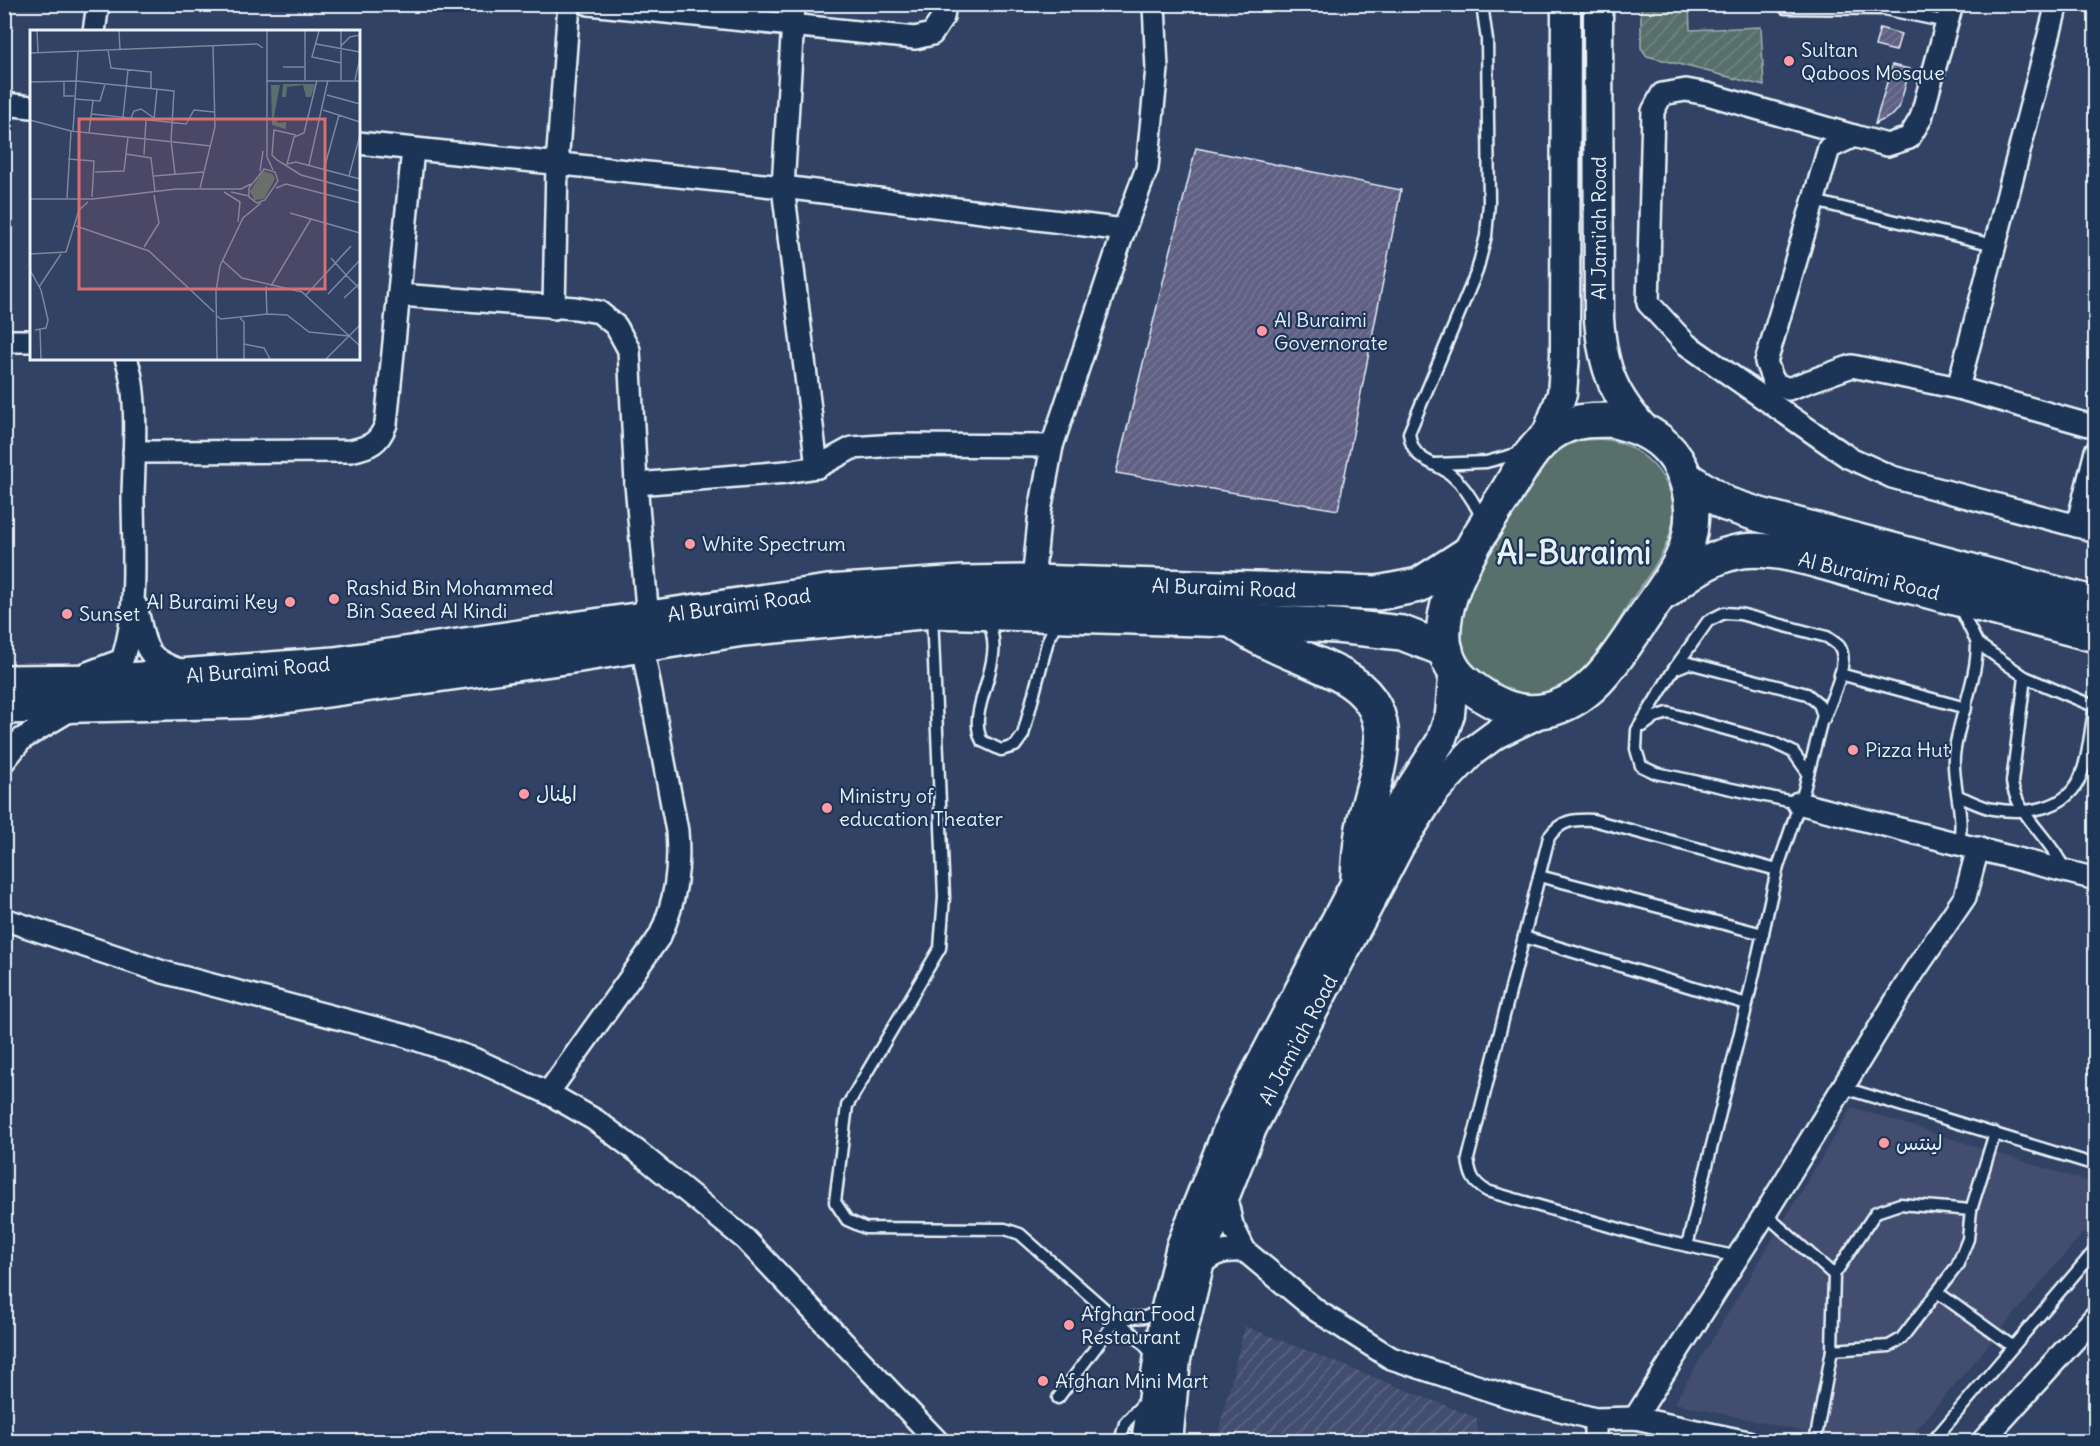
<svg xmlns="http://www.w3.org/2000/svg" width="2100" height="1446" font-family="Delius,'Playpen Sans Arabic',sans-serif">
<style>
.built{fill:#424e70}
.industrial{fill:url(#industrial-furrows)}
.grass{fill:#58706c;stroke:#a0b0b2;stroke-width:1.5}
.garden{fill:url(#garden-furrows);stroke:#a0b0b2;stroke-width:1.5}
.building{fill:url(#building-hatch);stroke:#e8f1f8;stroke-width:1.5}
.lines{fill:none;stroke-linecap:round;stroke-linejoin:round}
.lane-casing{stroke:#e8f1f8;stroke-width:15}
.street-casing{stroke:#e8f1f8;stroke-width:26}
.secondary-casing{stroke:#e8f1f8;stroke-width:33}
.primary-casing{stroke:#e8f1f8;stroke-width:38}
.lane{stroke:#1d3557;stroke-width:10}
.street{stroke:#1d3557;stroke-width:21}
.secondary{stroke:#1d3557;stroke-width:28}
.primary{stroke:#1d3557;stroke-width:33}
.poi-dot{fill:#ff9aa2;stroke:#1d3557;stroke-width:2}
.labels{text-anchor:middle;stroke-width:4.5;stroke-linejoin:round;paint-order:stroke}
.poi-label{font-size:20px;fill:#e8f1f8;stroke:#1d3557;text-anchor:start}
.street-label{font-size:20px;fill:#e8f1f8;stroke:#1d3557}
.town-label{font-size:32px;font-weight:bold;fill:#e8f1f8;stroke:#1d3557}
.inset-road{fill:none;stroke:#7a889f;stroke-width:1.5}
.view{fill:#dc6e71;fill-opacity:0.15;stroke:#dc6e71;stroke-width:3}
.inset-edge{fill:none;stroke:#e8f1f8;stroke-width:3}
</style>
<defs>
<pattern id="industrial-furrows" width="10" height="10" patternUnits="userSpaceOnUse" patternTransform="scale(1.5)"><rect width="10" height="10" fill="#424e70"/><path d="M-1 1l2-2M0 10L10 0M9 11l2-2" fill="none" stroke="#5d6885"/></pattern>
<pattern id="garden-furrows" width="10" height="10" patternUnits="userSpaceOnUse" patternTransform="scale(1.5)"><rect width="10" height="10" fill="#58706c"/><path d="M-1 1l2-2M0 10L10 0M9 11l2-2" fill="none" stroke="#708582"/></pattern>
<pattern id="building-hatch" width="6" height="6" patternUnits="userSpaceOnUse" patternTransform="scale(1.5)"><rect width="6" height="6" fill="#5f6083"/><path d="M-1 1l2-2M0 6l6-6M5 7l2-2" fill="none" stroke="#767795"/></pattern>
</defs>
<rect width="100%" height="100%" fill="#314264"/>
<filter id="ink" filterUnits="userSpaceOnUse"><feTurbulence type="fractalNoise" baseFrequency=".0167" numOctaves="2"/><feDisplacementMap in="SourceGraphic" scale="12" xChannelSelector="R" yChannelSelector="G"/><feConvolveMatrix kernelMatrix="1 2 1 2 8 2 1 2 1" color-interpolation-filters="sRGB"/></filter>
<g filter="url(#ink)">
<polygon class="built" points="1852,1107 2095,1184 2095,1219 1907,1441 1846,1441 1674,1403"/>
<polygon class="industrial" points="1245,1326 1477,1418 1478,1441 1216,1441"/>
<path class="grass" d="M1582,440c9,0 19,-2 27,0 38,7 72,46 63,86 -6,30 -28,55 -44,79 -13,22 -32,60 -52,75 -21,16 -61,27 -85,9 -4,-3 -8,-10 -11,-14 -20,-26 -27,-26 -26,-59l91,-156 22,-15z"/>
<polygon class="garden" points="1641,5 1689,5 1690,30 1761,27 1764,86 1647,56 1641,48"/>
<g class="building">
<polygon points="1880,28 1901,34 1896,51 1875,46"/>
<polygon points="1892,65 1910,69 1899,108 1893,115 1875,124"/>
<polygon points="1196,148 1401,190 1338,510 1116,473"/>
</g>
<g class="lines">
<g class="lane-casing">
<g id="lane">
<path d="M1482,4l5,36 2,163 -3,33 -9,35 -68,162c4,29 21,26 41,41 15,12 25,29 33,47"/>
<polyline points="1785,8 1884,9 1947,22"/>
<polyline points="1814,201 1994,245"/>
<polyline points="1435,464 1486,462 1520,453"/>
<polyline points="1959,606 1977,643 2025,677 2096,707"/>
<polyline points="932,614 944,897 940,948 847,1106 835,1202 847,1220 865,1228 1005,1229 1020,1234 1142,1342 1155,1358"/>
<path d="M986,618c25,43 -22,89 -4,123l19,9 14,-4 8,-11 25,-95 10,-21"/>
<polyline points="1674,669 1689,663 1807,694 1819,704 1823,715 1804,790 1777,870 1747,1004 1687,1246"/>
<polyline points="1840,674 1966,708"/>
<path d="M2025,677l-13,105c4,33 40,57 53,89"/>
<polyline points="1643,726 1655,717 1668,713 1772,742 1793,752 1808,773"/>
<path d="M1958,796c11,4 23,11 35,13 31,5 71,2 86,-29 10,-21 11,-51 16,-73"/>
<path d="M1798,803l-142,-30 -15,-7 -5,-17 1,-19 37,-61 34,-48 16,-8 16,1 87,23c4,3 9,6 12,9 12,16 -9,56 -15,73"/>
<path d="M1959,843c6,-30 -7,-57 -5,-87 4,-38 23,-74 23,-113"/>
<polyline points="1539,876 1763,934"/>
<polyline points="1524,937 1747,1004"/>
<polyline points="1844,1088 2096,1165"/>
<polyline points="1765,1214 1834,1275 1832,1350 1815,1442"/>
<path d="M1738,1257l-87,-19 -164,-47c-14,-8 -17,-16 -19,-32l81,-322c12,-17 25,-18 44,-17l184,50"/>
<polyline points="1834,1275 1876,1212 1900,1204 1971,1210"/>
<polyline points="1937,1292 2012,1346"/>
<polyline points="1117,1319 1145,1317 1163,1309"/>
<polyline points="1832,1350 1889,1346 1901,1339 1957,1266 1968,1239 1971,1210 1995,1133"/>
<polyline points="1058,1398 1117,1319"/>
<polyline points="1120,1442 1125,1423 1147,1399"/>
<polyline points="1932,1442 2096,1249"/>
</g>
</g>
<g class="street-casing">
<g id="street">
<polyline points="589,4 915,38 932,34 943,17 945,4"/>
<polyline points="794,4 783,187 817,467"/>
<polyline points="1952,4 1921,118 1909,138 1887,145 1854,136 1829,148 1766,362 1774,383 1788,389 1852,366 1958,388 2096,427"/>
<polyline points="94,32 98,4"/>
<polyline points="4,104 32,107"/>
<polyline points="1854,136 1707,94 1686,90 1662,94 1653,111 1648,303 1686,344 1848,457 1892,477 2096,531"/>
<polyline points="358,143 783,187 1124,230"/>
<polyline points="399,295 575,308 599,312 616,326 629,350 636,484 648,619"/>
<polyline points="554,308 557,165 569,4"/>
<polyline points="4,341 32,341"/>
<polyline points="1958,388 2057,4"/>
<path d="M134,452l216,-1c20,-4 29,-8 36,-27l27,-275"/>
<polyline points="636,484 786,472 817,467 852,448 895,445 1052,446"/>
<polyline points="2077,526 2096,451"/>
<polyline points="1033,582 1040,511 1052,446 1124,230 1147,168 1157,69 1154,4"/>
<path d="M136,606c10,39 5,52 47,65"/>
<path d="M85,674l37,-14c17,-48 11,-114 11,-165 1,-39 6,-101 -7,-137"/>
<polyline points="4,761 22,739 72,709"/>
<polyline points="1798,803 2096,879"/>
<polyline points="4,919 163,972 406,1036 474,1059 548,1093 595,1120 638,1152 745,1239 938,1442"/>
<path d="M548,1093l112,-157c16,-36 20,-67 17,-105l-35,-186"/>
<polyline points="1225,1193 1232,1225 1245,1251 1317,1311 1391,1358 1507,1396 1595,1419 1635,1418 1748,1442"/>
<path d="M1198,1268c15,-16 26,-18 47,-17"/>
<polyline points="1635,1418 1765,1214 1913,973 1965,897 1978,848"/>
<polyline points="1595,1419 1595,1442"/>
<polyline points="1982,1442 2096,1316"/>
</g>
</g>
<g class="secondary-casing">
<g id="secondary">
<path d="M1598,4l1,315c4,51 15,78 50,115"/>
<polyline points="1545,439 1562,394 1565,354 1566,4"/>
<polyline points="1146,1442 1166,1308 1181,1246 1232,1119 1381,834 1441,741 1450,714 1454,667"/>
<polyline points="1168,1442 1176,1359 1202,1253 1252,1128 1400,845 1434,792 1473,751 1496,734 1546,710"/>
</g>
</g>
<g class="primary-casing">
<g id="primary">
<path d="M1611,420c10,3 21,5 31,10 48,22 61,83 40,128 -10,22 -28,44 -42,65 -24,35 -48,77 -93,87 -32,7 -58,-8 -82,-28 -55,-46 10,-141 38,-184 14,-22 26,-48 48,-64 19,-14 39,-14 60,-14z"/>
<polyline points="1687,479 1726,504 1760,515 2096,604"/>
<path d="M1667,591c21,-18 47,-36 75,-40 39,-5 91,15 129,25 75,20 150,39 225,59"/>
<path d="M1236,623c32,24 71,34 106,53 64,36 34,93 22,147 -4,18 -5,37 -6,55"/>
<polyline points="4,682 115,681 335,664 828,592 963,583 1033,582 1378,593 1419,585 1467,554"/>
<polyline points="4,707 248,701 580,655 743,629 932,611 1232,620 1336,626 1402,633 1446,650"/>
</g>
</g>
<use href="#lane" class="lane"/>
<use href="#street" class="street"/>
<use href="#secondary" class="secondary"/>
<use href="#primary" class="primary"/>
</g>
</g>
<g class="poi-dot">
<circle cx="1789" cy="61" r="6"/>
<circle cx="1262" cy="331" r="6"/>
<circle cx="690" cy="544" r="6"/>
<circle cx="334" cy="599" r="6"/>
<circle cx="290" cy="602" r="6"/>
<circle cx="67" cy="614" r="6"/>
<circle cx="1853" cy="750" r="6"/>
<circle cx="524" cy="794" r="6"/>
<circle cx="827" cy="808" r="6"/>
<circle cx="1884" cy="1143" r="6"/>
<circle cx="1069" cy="1325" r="6"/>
<circle cx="1043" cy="1381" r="6"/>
</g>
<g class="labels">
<g class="poi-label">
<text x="1801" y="57">Sultan<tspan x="1801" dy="23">Qaboos Mosque</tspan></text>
<text x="1274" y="327">Al Buraimi<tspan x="1274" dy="23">Governorate</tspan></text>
<text x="702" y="551">White Spectrum</text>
<text x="346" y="595">Rashid Bin Mohammed<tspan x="346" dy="23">Bin Saeed Al Kindi</tspan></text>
<text x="278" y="609" text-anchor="end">Al Buraimi Key</text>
<text x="79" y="621">Sunset</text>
<text x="1865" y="757">Pizza Hut</text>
<text x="536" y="801">المنال</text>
<text x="839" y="803">Ministry of<tspan x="839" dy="23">education Theater</tspan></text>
<text x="1896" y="1150">لينتس</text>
<text x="1081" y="1321">Afghan Food<tspan x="1081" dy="23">Restaurant</tspan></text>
<text x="1055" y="1388">Afghan Mini Mart</text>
</g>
<g class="street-label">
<text transform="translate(1599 228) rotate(-90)" y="7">Al Jami'ah Road</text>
<text transform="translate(1869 576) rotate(14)" y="7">Al Buraimi Road</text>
<text transform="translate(1224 588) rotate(2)" y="7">Al Buraimi Road</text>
<text transform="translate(739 605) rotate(-8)" y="7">Al Buraimi Road</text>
<text transform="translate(258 670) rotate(-5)" y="7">Al Buraimi Road</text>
<text transform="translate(1298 1040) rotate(-62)" y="7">Al Jami'ah Road</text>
</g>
<g class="town-label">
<text x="1574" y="564">Al-Buraimi</text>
</g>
</g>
<g transform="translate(30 30)">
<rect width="330" height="330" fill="#314264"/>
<path d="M233,141l10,3 2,5 -11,20 -10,1 -4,-9z" fill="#58706c"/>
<path d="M253,54h31l1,1 -4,12h-5l-3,-12 -16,2 -1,10h-4zM241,55h9l-6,32 4,6 8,-1v7l-14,-4z" fill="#58706c"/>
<path class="inset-road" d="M7,1l1,21M89,1l1,19M237,1v126l6,13M289,1l-7,26 29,6M286,14l44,8M311,16l9,-9 10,-2M78,20l3,18 40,4v16M0,23l227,-9 6,4M253,37h22M275,50v-49M287,50l-13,53 -10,4 -7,27 9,-2 64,17M311,50v-49M325,50l5,-22M34,51v15h10M236,51h94M0,52l47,-1 97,10 -3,50 4,33M297,65l33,9M44,69l26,2 5,-17M293,80l37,12M62,84l94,10 8,-14 20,2M93,87l5,-47M101,88l3,-7 7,-2 13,9M0,90l41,11 140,15M124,90l3,-31M43,101l5,-80M59,102l4,-31M266,105l-22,-5 -2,25 5,5 24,15 59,16M96,124l25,4 4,34M114,125l2,-35M38,129l26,2 -2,36M279,135l19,-85M234,139l11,3 3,9 -13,19 -8,3 -8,-6v-9zM294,139l15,-54M230,141l3,-20M65,142l29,-1 4,-34M124,146l49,-4M319,146l11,-41M170,158l15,-61 -2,-81M246,158l10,-4 74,19M194,162l16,10 -2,20M201,162l18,4M37,168l4,-67M0,169h63l83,-10h65l10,-5M260,183l70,20M46,196l73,25 65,61M114,217l15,-24 -5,-28M0,224l36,-2 13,-42 9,-8M301,228l15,17 14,-15M193,231l19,17 60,14 58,54M0,240l11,20 7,30 -2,8 -11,2M236,256l1,28 20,1 22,17 40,4M241,256l40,-67M9,257l22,-33M298,264l18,-19 14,14M276,265l45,-49M314,268l16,-15M187,286l4,3 46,-5M210,288l4,4v37M10,300l1,29M214,314l20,4 6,11M187,329l-1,-68 4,-25 23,-48 18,-15M296,329l34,-34"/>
<path class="view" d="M49,89h246v170h-246z"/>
<rect width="330" height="330" class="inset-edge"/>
</g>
<rect width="2100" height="1446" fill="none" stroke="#1d3557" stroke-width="24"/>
<rect x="12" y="12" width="2076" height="1422" fill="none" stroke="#e8f1f8" stroke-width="2" filter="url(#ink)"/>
</svg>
